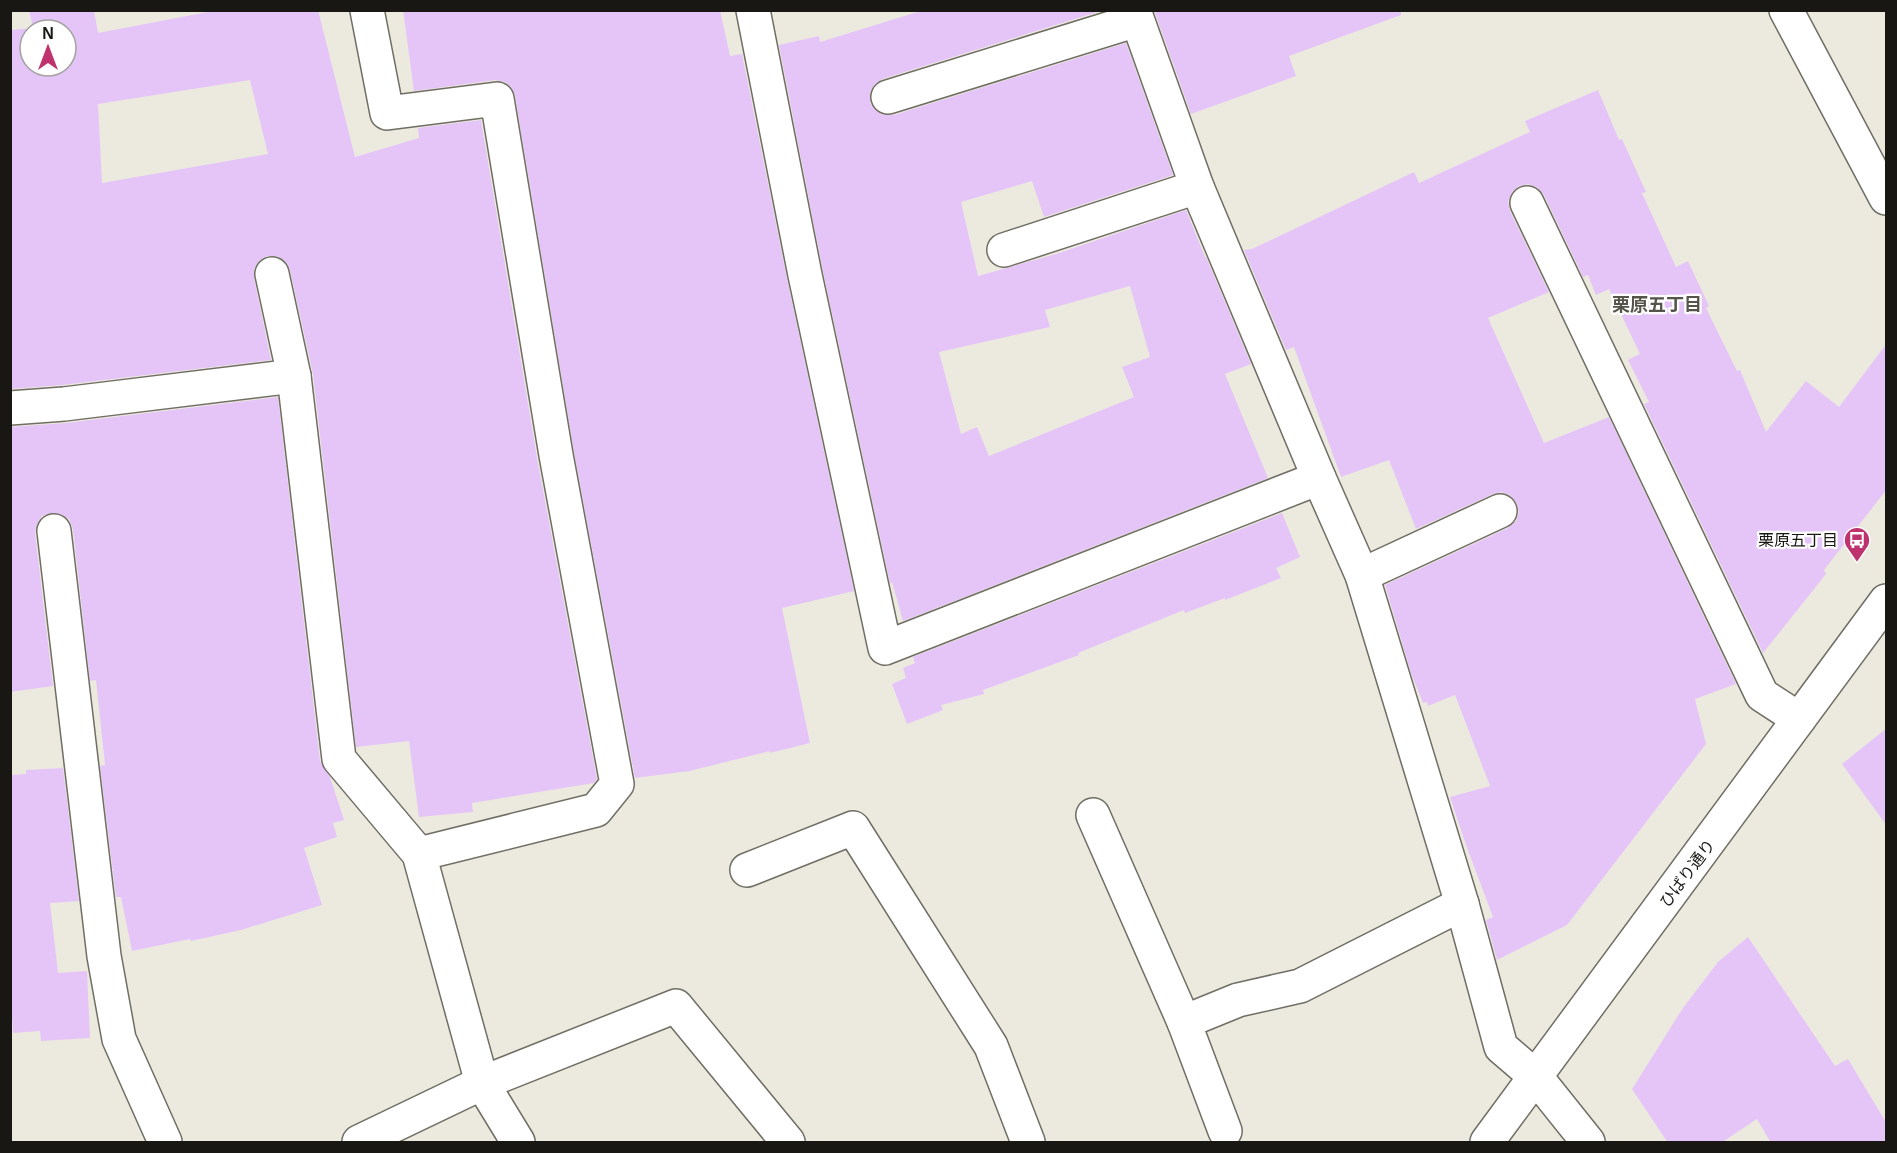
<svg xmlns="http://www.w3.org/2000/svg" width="1897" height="1153" font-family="Helvetica,'Noto Sans JP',sans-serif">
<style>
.building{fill:#e5c5f8;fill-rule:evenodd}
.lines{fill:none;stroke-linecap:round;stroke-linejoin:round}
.minor-casing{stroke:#706e64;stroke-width:36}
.minor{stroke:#fff;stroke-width:33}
.labels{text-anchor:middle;stroke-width:4.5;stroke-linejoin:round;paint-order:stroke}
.poi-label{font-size:16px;fill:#181713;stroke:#fff;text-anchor:end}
.street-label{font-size:16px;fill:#181713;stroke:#fff}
.neighbourhood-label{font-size:18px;font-weight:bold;fill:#56544a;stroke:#fff}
</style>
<rect width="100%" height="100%" fill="#eceadf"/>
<g class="building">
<path d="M29,10h65l4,23 120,-23h100l37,147 64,-19 -1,-10 63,-8 56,338 60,321 -3,4 -122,20 1,9 -54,5 -10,-76 -53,6 -43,-373 -23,-104 -5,-9 -8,-5h-10l-8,5 -5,8v9l17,82 -209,25 -52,4v-359l23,-2zM30,30h36v36h-36zM250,80l18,74 -166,29 -4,-79z"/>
<polygon points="403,10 720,10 730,56 742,54 787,279 854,591 782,608 810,743 770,753 770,751 689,771 635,778 574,452 515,95 511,87 505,82 495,80 414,91"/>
<path d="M924,10h180l-222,69 -7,5 -5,8v11l6,8 7,4h11l232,-72 47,132 -129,42 -12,-36 -71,21 17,74 78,-22 130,-44 19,47h1l45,107 -26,10 43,104 -365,143 -11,-39 -2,1 -67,-312 -44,-226 40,-9 1,6zM1130,286l20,71 -28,10 12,30 -145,59 -12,-29 -16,7 -22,-82 111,-25 -5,-17z"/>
<polygon points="1154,10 1401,10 1401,15 1289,56 1296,76 1191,114"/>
<polygon points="1598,90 1619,140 1622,139 1646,192 1642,193 1676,267 1688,261 1709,306 1706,308 1737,371 1740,370 1766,432 1806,381 1839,407 1887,343 1887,489 1824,570 1826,574 1763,653 1644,404 1649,402 1628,360 1640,354 1609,289 1596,295 1588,275 1583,277 1544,195 1538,188 1528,184 1519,186 1512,192 1508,201 1510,211 1549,292 1488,318 1544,443 1609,417 1736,684 1695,699 1706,744 1567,925 1497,960 1486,920 1493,917 1466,845 1450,797 1490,786 1455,695 1428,706 1427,702 1423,703 1411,673 1385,585 1508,528 1516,521 1519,512 1517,504 1510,495 1501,492 1493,494 1416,529 1389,460 1341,477 1294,347 1286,350 1244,250 1252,249 1414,172 1419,183 1530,132 1525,121"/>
<polygon points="278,397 320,761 330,777 344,820 333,823 337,837 304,848 322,905 241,930 191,941 190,939 132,951 121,897 116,897 100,766 105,765 96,680 90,681 73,529 69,519 61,514 51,513 42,516 37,524 35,533 53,686 10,692 10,427 66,423"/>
<polygon points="1282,513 1300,557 1276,568 1281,578 1225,600 1225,598 1185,613 1184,610 1078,653 1079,655 983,690 984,694 941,705 943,710 907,724 892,684 906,678 903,668 915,663 913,657"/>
<polygon points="1887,728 1887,826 1842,764"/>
<polygon points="63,768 79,901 50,903 58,973 87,971 90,1038 41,1041 40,1031 13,1033 10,984 10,775 26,774 26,770"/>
<polygon points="1748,937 1835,1066 1848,1059 1887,1124 1887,1143 1771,1143 1757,1119 1721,1143 1668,1143 1632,1089 1683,1008 1718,962"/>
</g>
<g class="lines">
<g class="minor-casing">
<g id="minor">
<polyline points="367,10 387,113 497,99 556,455 617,784 596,810 419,854"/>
<polyline points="753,10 805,275 885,648 1319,478"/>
<polyline points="1134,10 1197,187 1319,478 1362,575 1462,904 1501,1047 1536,1077 1588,1142"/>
<polyline points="1786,10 1886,198"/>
<polyline points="888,97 1137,20"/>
<polyline points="1527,203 1762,695 1799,719"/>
<polyline points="1004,250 1197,187"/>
<polyline points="272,274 294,376"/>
<polyline points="10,408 64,404 294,376 339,759 419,854 482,1083 518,1142"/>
<polyline points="54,531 104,956 119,1039 165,1142"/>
<polyline points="1362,575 1500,511"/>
<polyline points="1093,815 1184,1022 1225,1131"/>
<polyline points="747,870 853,828 991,1046 1028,1142"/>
<polyline points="1184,1022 1238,1000 1300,986 1462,904"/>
<polyline points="359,1142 482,1083 676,1006 788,1142"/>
<polyline points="1487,1142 1886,601"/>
</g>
</g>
<use href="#minor" class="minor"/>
</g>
<defs>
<g id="bus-pin" transform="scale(1.35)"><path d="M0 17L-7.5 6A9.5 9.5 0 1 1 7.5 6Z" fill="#be336d" stroke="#fff"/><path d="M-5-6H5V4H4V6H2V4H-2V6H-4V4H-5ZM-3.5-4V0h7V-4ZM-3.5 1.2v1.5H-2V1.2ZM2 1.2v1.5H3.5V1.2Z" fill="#fff"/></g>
</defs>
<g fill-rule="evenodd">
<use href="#bus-pin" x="1857" y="540"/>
</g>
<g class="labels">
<g class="poi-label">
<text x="1838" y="546">栗原五丁目</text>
</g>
<g class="street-label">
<text transform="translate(1687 873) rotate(-53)" y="6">ひばり通り</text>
</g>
<g class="neighbourhood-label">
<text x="1657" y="311">栗原五丁目</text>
</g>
</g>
<rect width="1897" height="1153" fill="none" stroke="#181713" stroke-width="24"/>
<g transform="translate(48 48)"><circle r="28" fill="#ffffff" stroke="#a3a2a1" stroke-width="1.5"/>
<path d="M0-4.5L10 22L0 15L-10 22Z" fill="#be336d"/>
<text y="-9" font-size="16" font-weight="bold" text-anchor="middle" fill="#181713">N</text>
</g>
</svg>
